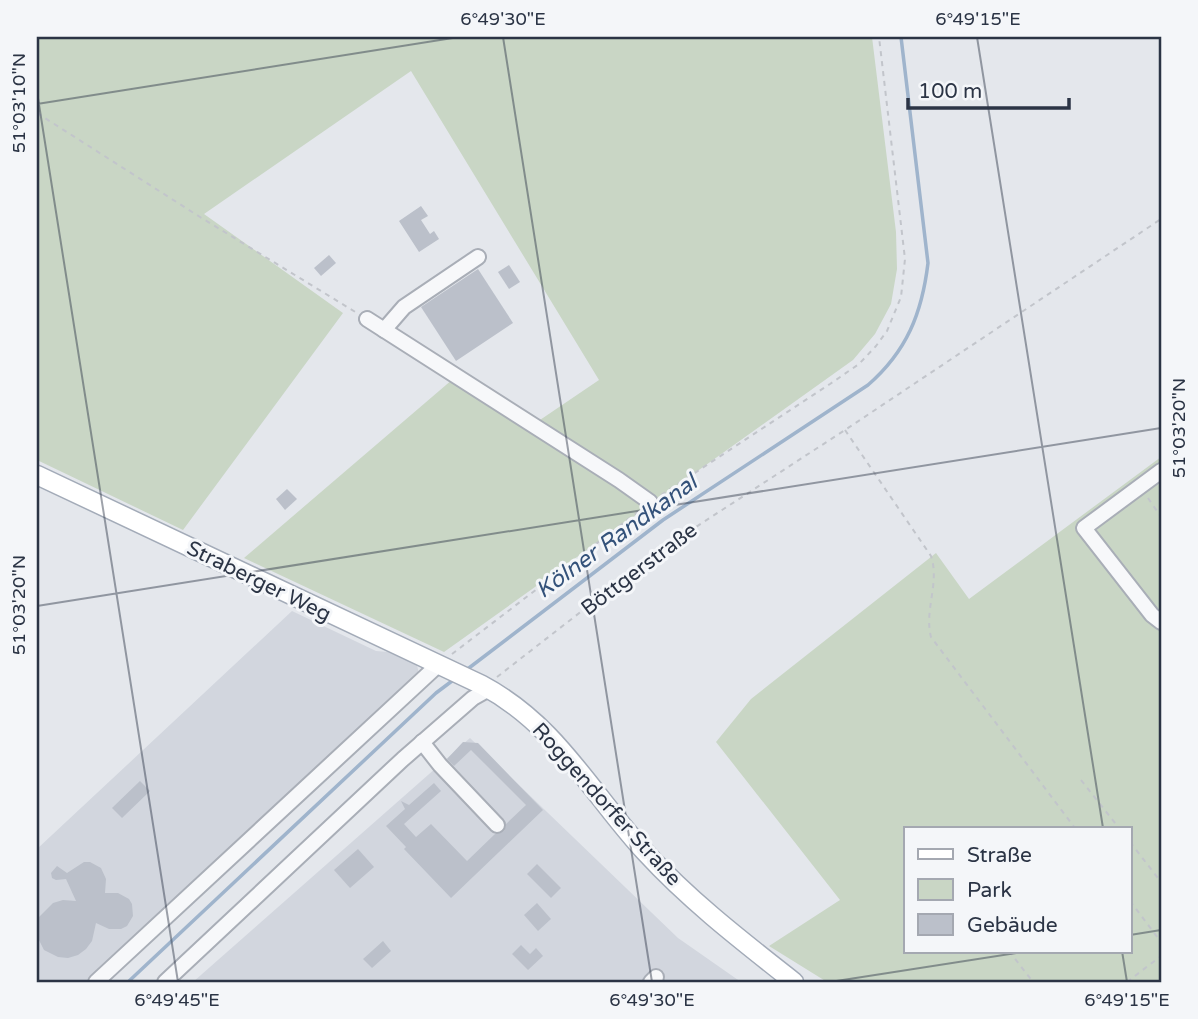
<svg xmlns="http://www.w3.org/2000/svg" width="1198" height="1019" font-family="'Varela Round',sans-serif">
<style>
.built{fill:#d2d6de}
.green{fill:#c9d6c5;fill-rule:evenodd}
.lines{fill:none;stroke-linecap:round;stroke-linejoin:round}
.stream{stroke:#9fb4cc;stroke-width:3.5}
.building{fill:#bbc0ca}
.minor-casing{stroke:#a9aeb7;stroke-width:18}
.major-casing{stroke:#a3abb8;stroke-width:21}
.path{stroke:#c2c5cb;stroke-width:2;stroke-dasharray:5 5;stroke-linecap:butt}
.minor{stroke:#f7f8fa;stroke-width:14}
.major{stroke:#fff;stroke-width:18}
.ticks{fill:none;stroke:#2b3445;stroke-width:2;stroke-opacity:0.45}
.labels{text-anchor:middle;stroke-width:6;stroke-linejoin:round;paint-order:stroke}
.street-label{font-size:21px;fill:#2b3445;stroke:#f4f6f9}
.water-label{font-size:23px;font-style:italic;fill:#34527a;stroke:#f4f6f9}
.neatline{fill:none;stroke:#2b3445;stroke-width:2.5}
.ticks-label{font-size:18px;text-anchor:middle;fill:#2b3445}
</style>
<rect width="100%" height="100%" fill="#e4e7ec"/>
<g class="built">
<polygon points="292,611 376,651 388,652 417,665 419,674 92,982 37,982 37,849"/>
<polygon points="470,738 678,938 741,982 193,982"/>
</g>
<g class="green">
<polygon points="37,37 872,37 896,232 897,269 891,304 875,334 853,360 444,652 244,558 460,373 537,422 599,380 411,71 204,214 343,313 183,530 37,460"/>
<path d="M1161,457v525h-334l-58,-36 71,-46 -124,-158 35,-43 185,-146 33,46zM906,828h224v123h-224z"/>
</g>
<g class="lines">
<g class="stream">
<path d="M465,671l198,-151 205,-135c39,-34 54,-72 60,-122l-27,-226"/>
<polyline points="128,982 436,693 456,678"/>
</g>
</g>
<g class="building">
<polygon points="421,206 428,216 421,220 430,234 434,231 439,239 419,252 399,221"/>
<polygon points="329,255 336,263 321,276 314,268"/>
<polygon points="509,265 520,282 509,289 498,272"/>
<polygon points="478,269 513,323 456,361 421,307"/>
<polygon points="287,489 297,499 285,510 276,499"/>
<polygon points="463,742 478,743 543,810 451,898 404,849 406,847 386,826 405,809 401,801 409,805 434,783 441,791 404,824 416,837 431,824 467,861 495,834 504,831 506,824 526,805 471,750 454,766 447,759"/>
<polygon points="140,781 150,791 122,818 112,808"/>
<polygon points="358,849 374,867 350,888 334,870"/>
<polygon points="84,862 90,862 101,868 106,879 105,893 118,893 129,899 132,904 133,916 127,926 121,929 109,929 96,923 92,941 86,949 78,955 68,958 58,957 44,950 37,936 39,917 53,903 63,900 76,901 66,879 56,880 52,878 51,873 57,866 67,873"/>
<polygon points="537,864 561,888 551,898 527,874"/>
<polygon points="537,903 551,919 538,931 524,915"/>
<polygon points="383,941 391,951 372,968 363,959"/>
<polygon points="521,945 530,954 536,948 543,956 528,970 512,954"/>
</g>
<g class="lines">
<g class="minor-casing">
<g id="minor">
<polyline points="367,319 619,480 650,502"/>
<polyline points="384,330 404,307 478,257"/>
<polyline points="1161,471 1084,528 1152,615 1161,622"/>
<polyline points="422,742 440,765 497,825"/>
<polyline points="96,982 438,665"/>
<polyline points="165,982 403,759 473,698 489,689"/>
<polyline points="651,982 656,977"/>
</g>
</g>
<g class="major-casing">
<path id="major" d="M37,475l445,210c75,40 108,107 163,167 45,49 97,89 149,130"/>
</g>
<g class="path">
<polyline points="37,113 200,217 357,313"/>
<path d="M845,430l86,126c9,27 -7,54 0,81l144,191"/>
<polyline points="661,495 830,384 859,364 876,346 887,331 901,297 905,259 879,37"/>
<polyline points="1148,498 1161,517"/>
<polyline points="452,654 639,511"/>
<polyline points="497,677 659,551 845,430 1161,219"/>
<polyline points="1081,780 1119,828"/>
<polyline points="1130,842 1161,882"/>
<polyline points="1130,901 1161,942"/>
<polyline points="1009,951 1033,982"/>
<polyline points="1127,982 1161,956"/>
</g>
<use href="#minor" class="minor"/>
<use href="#major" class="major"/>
</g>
<path class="ticks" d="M503,37l149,945M977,37l126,791M37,92l141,890M37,104l422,-67M37,606l1124,-178M1130,935l31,-5M1122,951l5,31M830,982l199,-31"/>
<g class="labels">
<g class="street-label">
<text transform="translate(639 569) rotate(-37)" y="7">Böttgerstraße</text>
<text transform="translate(259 581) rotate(26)" y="7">Straberger Weg</text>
<text transform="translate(607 804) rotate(48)" y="7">Roggendorfer Straße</text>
</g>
<g class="water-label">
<text transform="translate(616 536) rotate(-36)" y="8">Kölner Randkanal</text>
</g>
</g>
<rect width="1198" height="1019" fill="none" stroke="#f4f6f9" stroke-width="77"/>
<rect x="904" y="827" width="228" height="126" fill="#f4f6f9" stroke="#a4a8b1" stroke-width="2"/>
<rect x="918" y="849" width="35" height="10" fill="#ffffff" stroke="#a4a8b1" stroke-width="2"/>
<text x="967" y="862" font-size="21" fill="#2b3445">Straße</text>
<rect x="918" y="879" width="35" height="21" fill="#c9d6c5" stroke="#a4a8b1" stroke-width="2"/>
<text x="967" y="897" font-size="21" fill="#2b3445">Park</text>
<rect x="918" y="914" width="35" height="21" fill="#bbc0ca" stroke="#a4a8b1" stroke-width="2"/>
<text x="967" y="932" font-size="21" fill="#2b3445">Gebäude</text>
<path d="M908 98v10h161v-10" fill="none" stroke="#2b3445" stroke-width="3.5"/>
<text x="918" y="98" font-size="21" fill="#2b3445" stroke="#f4f6f9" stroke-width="5" paint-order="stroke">100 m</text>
<rect x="38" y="38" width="1122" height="943" class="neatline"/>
<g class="ticks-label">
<text x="503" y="25">6°49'30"E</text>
<text x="978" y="25">6°49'15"E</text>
<text transform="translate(19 103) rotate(-90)" y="6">51°03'10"N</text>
<text transform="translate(1179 428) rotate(-90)" y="6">51°03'20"N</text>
<text transform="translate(19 605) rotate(-90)" y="6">51°03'20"N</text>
<text x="177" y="1006">6°49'45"E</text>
<text x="652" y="1006">6°49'30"E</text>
<text x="1127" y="1006">6°49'15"E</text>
</g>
</svg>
